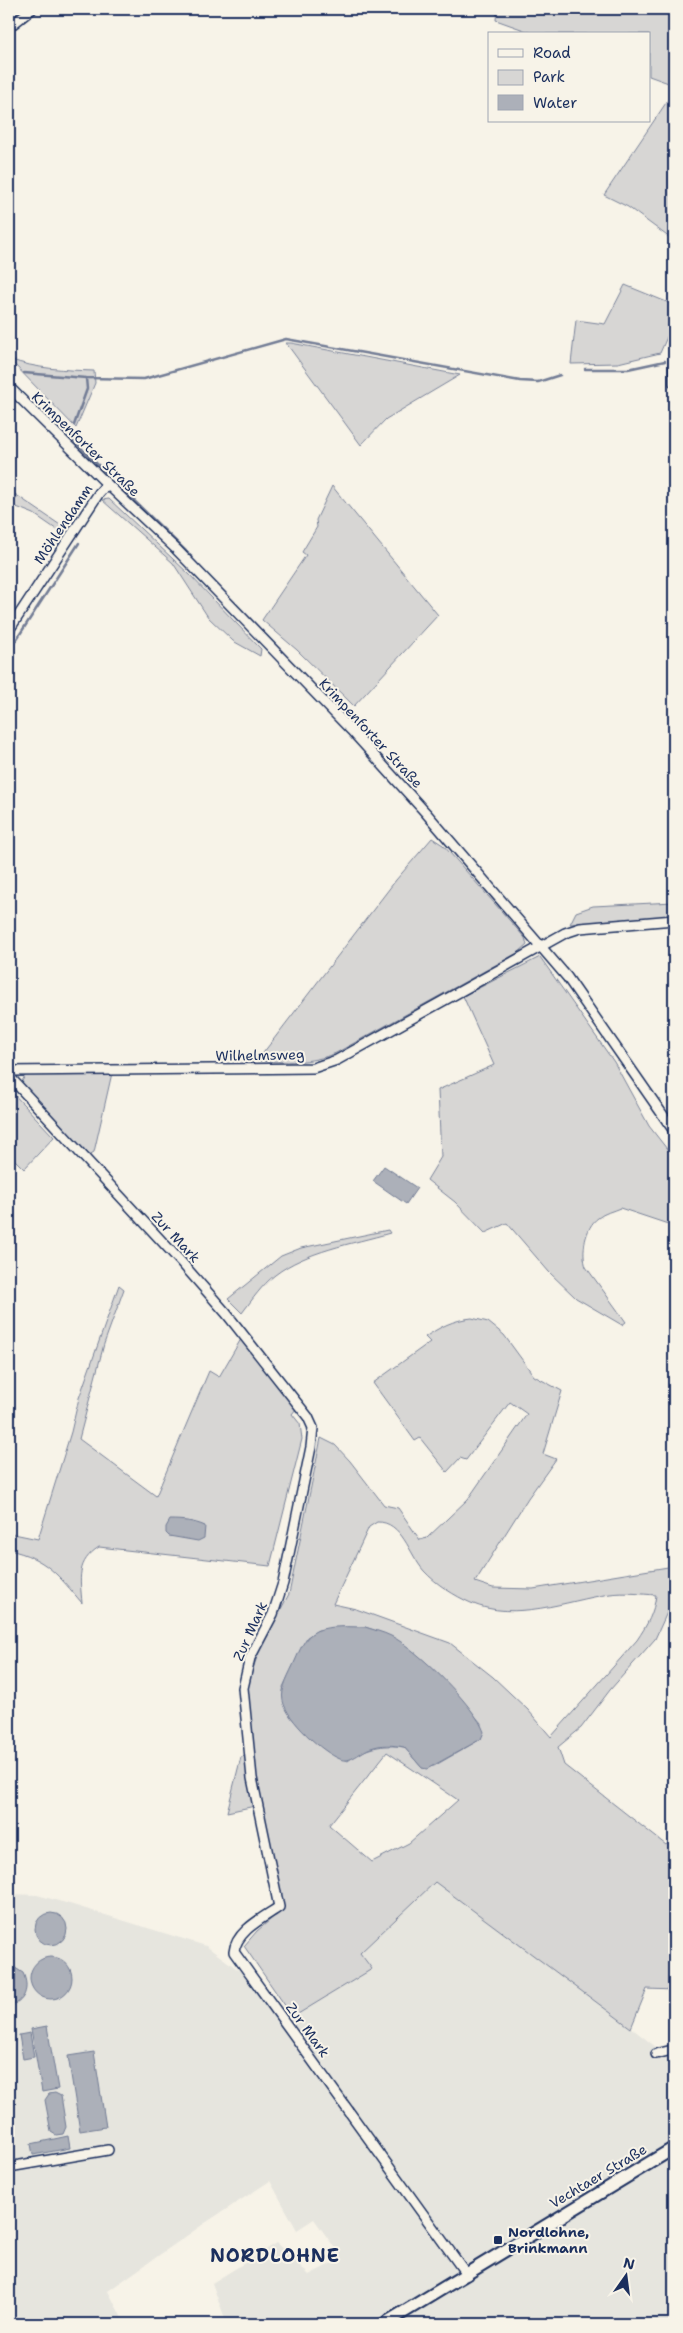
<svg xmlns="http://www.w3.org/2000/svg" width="683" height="2333" font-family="'Shantell Sans',sans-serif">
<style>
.built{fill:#e6e5de}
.green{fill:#d7d6d4;stroke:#798299;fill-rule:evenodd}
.water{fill:#acb0b9;stroke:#727c95}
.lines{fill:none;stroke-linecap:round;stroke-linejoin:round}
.stream{stroke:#727c95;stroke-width:2.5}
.minor-casing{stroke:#1b2f5e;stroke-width:12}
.major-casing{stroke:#1b2f5e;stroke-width:15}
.minor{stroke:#f7f3e8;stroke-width:9}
.major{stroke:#f7f3e8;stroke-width:11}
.poi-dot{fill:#1b2f5e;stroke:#f7f3e8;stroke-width:2}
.labels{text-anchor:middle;stroke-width:4;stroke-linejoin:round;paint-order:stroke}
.street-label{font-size:14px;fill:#1b2f5e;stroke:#f7f3e8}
.poi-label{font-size:14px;font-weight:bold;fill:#1b2f5e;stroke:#f7f3e8;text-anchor:start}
.district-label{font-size:19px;font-weight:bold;letter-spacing:1px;fill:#1b2f5e;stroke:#f7f3e8}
</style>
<rect width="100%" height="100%" fill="#f7f3e8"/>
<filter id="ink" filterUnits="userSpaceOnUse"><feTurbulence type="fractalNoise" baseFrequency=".02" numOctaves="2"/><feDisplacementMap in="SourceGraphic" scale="10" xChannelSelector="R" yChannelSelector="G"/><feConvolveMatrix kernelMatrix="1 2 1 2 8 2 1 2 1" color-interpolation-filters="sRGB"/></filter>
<g filter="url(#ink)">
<polygon class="built" points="435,1881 572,1982 674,2061 674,2324 227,2324 212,2283 277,2243 309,2275 342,2258 314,2219 297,2230 270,2181 205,2223 108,2291 125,2324 9,2324 9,1894 37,1895 73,1905 206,1946 247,1976 281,2024 372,1969 360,1953"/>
<g class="green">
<polygon points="497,9 674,9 674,85 649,76 649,34 535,34 496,20"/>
<polygon points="674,91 674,241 628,207 604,195"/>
<polygon points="625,285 674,305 674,321 660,353 618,363 571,364 576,320 605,324"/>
<polygon points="286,343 291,343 460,375 386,419 361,445"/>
<path d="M9,359c27,10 56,11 85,12l1,12 -19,45z"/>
<polygon points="332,486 438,615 354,706 297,650 262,620 306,555 302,552 317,527 316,520"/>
<polygon points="9,490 66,529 63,534 34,514 9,504"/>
<polygon points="109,499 189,574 261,649 260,656 233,641 208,617 173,563 102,500"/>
<path d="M432,838l11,7 82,93 2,7 -8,7 -183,101c-26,11 -51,9 -79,8l139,-181z"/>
<polygon points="674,902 674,917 570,924 576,912 593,906"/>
<path d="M540,957l74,105 35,64 25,32v68l-54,-18c-7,3 -16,5 -22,10 -13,9 -17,35 -12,49l40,55 -4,3 -46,-27 -27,-26 -42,-49 -22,10 -30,-31 -28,-22 14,-23 -3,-67 56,-25 -31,-69z"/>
<polygon points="112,1073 94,1152 89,1155 21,1083 26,1074"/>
<polygon points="9,1089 54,1137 24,1169 9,1154"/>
<path d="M388,1230l2,3c-38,11 -84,18 -115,42 -13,10 -23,25 -33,38l-14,-14 53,-43 20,-8z"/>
<path d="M119,1285l5,4 -20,55 -25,95 77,57 53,-125 10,6 22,-38 55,70 -4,5 8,10 2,15 -32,127 -171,-19c-23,15 -19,31 -17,56 -24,-28 -36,-45 -73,-53v-17l29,6 33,-107 8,-34z"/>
<path d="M472,1318l16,4 16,13 30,41 28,15 -19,63 13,5 -28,39 -53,84 18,6 40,1 135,-22 6,2v28l-19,42 -45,51 -29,38 -23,19 6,18 102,80 8,-8v153l-27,-1 -16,39 -196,-146 -75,71 12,16 -79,48 -49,-71 13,-15 25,-21 -27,-133 -8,-92 14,-39 28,-52 32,-156 14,7 15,16 34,44 14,3 22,32 7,-2 41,-39 59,-85 -17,-12 -44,58 -6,-2 -13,14 -27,-34 -5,3 -42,-58 57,-41 -5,-5c15,-10 28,-17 47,-19zM377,1522c25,-1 32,32 47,49 12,13 31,25 47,32 45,19 94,-2 139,-9 15,-2 31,0 46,1 -2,18 -9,30 -19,45l-86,97 -23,-27 -35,-33 -43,-34 -94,-34 -23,-5 36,-77zM365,1627c50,14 84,58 116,96v16l-47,27 -12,2 -18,-21c-21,-3 -39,0 -56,14l-22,-11 -22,-18 -14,-16 -7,-29 24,-50 11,-7zM387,1752l71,48 -49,43 -37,19 -43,-37z"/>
<polygon points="246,1756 255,1806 227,1812 241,1757"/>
</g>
<g class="water">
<polygon points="384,1166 417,1188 406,1204 373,1181"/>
<path d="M170,1520c12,0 24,1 35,6l-1,12 -6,3 -29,-5 -3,-3v-6z"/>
<path d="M365,1627c9,3 18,5 26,9 25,12 85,71 93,96l-3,7 -54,30 -5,-1 -18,-21c-11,-2 -22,-3 -33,1 -10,3 -21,16 -31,11 -18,-7 -53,-39 -57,-58 -3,-13 7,-28 12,-40 5,-11 9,-24 21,-30 14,-6 34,-4 49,-4z"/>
<circle cx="51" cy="1929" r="16"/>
<circle cx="51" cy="1978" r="21"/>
<path d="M9,1964l14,9c7,15 2,29 -14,34z"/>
<polygon points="47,2026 58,2089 42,2092 31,2029"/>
<polygon points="30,2033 34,2057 23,2059 19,2035"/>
<polygon points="94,2052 106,2127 80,2131 68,2056"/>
<polygon points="55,2093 61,2096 66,2127 63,2134 56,2135 51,2132 45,2100 49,2094"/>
<polygon points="68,2136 70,2148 33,2155 31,2144"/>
</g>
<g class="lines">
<g class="stream">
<polyline points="585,369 628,369 665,361"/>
<polyline points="24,373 86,378 144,379 286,339 520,381 538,382 560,375"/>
<polyline points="74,425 87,389 86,378"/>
<polyline points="71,434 72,439 110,477"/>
<polyline points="119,486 191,556"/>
<polyline points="9,493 16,498"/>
<polyline points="9,651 79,543"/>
</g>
<g class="minor-casing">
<g id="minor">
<polyline points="9,27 32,9"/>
<polyline points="674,349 674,383"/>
<polyline points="9,387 107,484 176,549 351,730 426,813 567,977 674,1131"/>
<polyline points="9,630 99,493 107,484"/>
<polyline points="9,1071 313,1068 337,1060 565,933 580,928 674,920"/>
<path d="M9,1076l172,186 45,51 82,104 5,11 -2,19 -28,136 -10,31 -23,44 -7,30 9,90 27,129c-16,11 -43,24 -45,45l233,323"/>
<polyline points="656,2054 672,2050 674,2051"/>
<polyline points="9,2167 108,2150"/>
</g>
</g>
<g class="major-casing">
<polyline id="major" points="384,2324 674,2148"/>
</g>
<use href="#minor" class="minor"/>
<use href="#major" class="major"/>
</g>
</g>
<rect class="poi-dot" x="493" y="2235" width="10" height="10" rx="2.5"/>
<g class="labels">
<g class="street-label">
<text transform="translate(86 444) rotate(44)" y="5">Krimpenforter Straße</text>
<text transform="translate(63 524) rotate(-56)" y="5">Möhlendamm</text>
<text transform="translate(371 733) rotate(47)" y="5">Krimpenforter Straße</text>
<text transform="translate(260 1055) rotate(-1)" y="5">Wilhelmsweg</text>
<text transform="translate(176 1237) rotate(47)" y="5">Zur Mark</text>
<text transform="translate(250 1631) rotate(-66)" y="5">Zur Mark</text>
<text transform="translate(308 2030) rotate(54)" y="5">Zur Mark</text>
<text transform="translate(598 2176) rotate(-31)" y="5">Vechtaer Straße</text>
</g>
<g class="poi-label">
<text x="508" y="2237">Nordlohne,<tspan x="508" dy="16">Brinkmann</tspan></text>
</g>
<g class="district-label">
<text x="275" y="2262">NORDLOHNE</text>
</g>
</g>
<rect width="683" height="2333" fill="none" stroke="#f7f3e8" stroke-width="30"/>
<rect x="15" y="15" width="653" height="2303" fill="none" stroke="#1b2f5e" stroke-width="2" filter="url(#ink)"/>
<rect x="488" y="32" width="162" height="90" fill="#f7f3e8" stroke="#9fa5b1"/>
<rect x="498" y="49" width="25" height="8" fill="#f7f3e8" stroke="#9fa5b1"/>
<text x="533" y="58" font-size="15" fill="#1b2f5e">Road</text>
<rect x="498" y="70" width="25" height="15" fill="#d7d6d4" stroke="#9fa5b1"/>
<text x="533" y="82" font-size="15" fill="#1b2f5e">Park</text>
<rect x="498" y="95" width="25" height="15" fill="#acb0b9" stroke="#9fa5b1"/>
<text x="533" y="108" font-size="15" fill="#1b2f5e">Water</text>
<g transform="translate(626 2276) rotate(14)" stroke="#f7f3e8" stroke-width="4" paint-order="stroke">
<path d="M0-4L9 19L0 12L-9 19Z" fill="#1b2f5e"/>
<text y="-8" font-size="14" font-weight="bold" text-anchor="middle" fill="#1b2f5e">N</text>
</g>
</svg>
